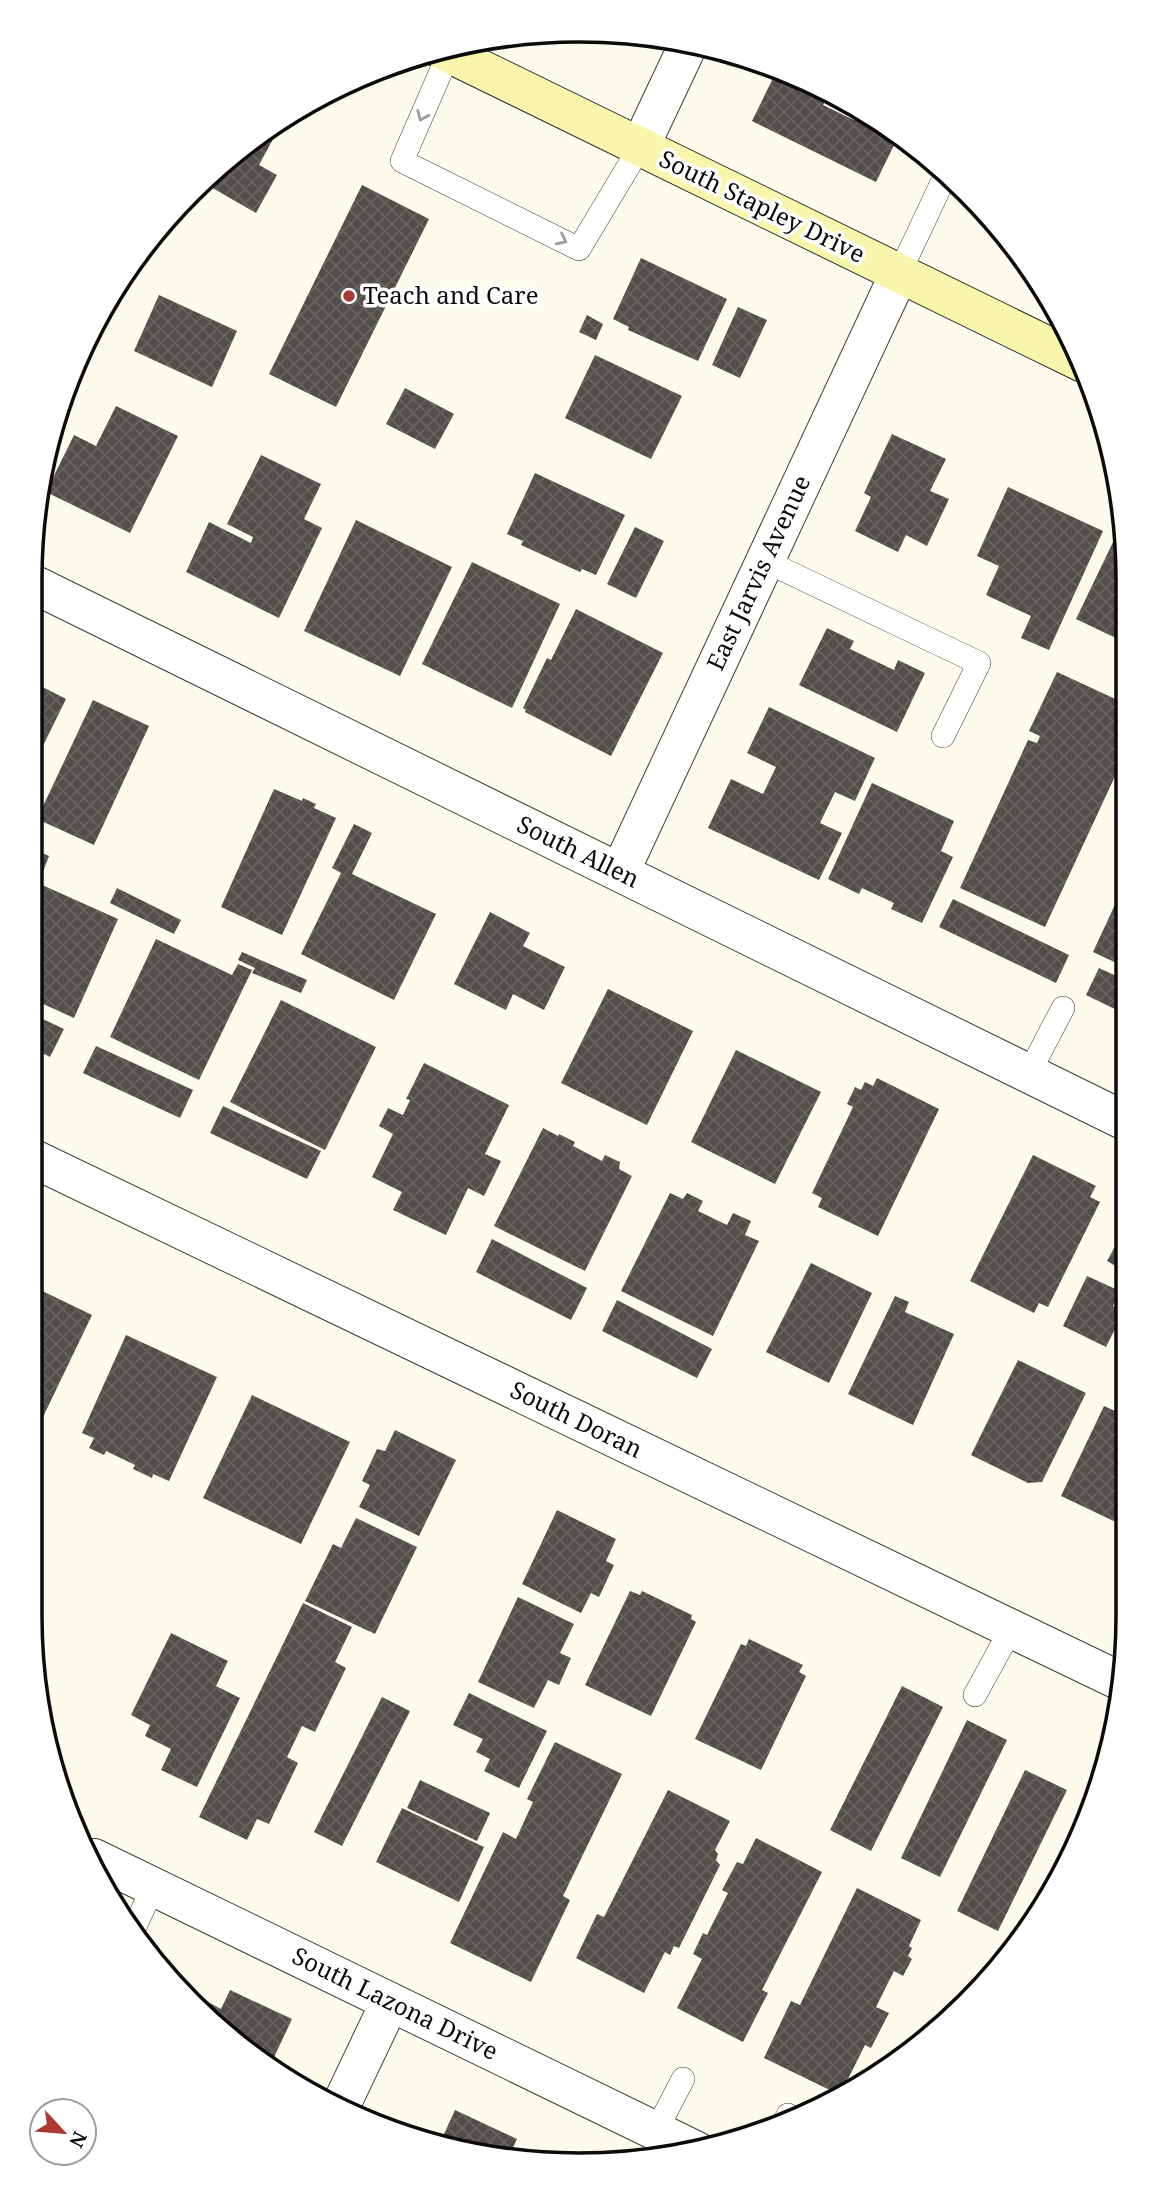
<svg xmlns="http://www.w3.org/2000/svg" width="1158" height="2195" font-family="'Noto Serif',serif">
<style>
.building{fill:url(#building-cross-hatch)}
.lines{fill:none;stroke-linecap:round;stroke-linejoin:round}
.service-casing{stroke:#3e3e3e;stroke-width:24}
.minor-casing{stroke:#3e3e3e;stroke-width:40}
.secondary-casing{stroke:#2d2d2d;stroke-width:40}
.service{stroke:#fff;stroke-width:23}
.minor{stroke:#fff;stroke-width:38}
.secondary{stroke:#f7f6ac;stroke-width:38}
.oneway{stroke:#9d9d9d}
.poi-dot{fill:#ad3932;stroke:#fff;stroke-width:2.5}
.labels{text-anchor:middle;stroke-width:7;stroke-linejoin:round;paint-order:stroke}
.street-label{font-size:24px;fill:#0b0b0b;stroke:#fff}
.poi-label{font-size:24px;fill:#0b0b0b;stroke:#fff;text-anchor:start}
.rim{fill:none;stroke:#0b0b0b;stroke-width:3.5}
</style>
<defs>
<pattern id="building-cross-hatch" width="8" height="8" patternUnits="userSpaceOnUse" patternTransform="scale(1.75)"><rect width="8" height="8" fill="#534e49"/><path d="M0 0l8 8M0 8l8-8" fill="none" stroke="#67635f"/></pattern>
</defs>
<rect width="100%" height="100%" fill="#fdfbeb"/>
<g class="building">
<polygon points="777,70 822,87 830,92 823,105 854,120 859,111 898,137 876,182 752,121"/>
<polygon points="285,117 259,165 277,175 256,213 202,182 217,166"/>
<polygon points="362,185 429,219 336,407 269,374"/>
<polygon points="641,258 727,299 698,361 628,330 629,327 613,319"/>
<polygon points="130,267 131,267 101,331 92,327"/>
<polygon points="159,295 237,331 212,387 134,351"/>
<polygon points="738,307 767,320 740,378 712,365"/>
<polygon points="587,315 603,324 596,340 579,332"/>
<polygon points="595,355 682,396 651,459 565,418"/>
<polygon points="405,388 454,414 435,449 386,424"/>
<polygon points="116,406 178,436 130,533 46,492 74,435 96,446"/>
<polygon points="892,434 946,459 930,491 949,499 927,546 906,535 898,552 855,531 871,497 864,493"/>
<polygon points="261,455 321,484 304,519 322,528 279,618 186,572 209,522 251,543 253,537 227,524"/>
<polygon points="535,473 625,515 596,575 582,569 580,572 521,545 523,541 507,534"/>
<polygon points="1008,487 1103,531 1049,650 1021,638 1031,616 986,595 999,566 977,556"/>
<polygon points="356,520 452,567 400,676 304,631"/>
<polygon points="635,527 664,541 636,598 607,584"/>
<polygon points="1115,538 1124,542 1124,642 1076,619"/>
<polygon points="472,562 560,604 512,708 422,664"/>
<polygon points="576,609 663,653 611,756 525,712 526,710 523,708 547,658 551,660"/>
<polygon points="827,628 854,641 850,649 894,670 898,660 925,673 897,732 799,685"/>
<polygon points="1057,672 1124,703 1124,775 1117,772 1045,927 960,888 1028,740 1037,743 1040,736 1029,731"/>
<polygon points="31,681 66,699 38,756 31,753"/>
<polygon points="93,700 149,726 94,845 37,819"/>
<polygon points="769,707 875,758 855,801 835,792 820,823 842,833 819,880 708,828 731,779 763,794 776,767 747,753"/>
<polygon points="872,783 954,821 941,851 953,857 922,923 891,909 894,903 862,888 859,894 828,879"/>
<polygon points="274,789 302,801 303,798 316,804 314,808 336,818 282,935 221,907"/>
<polygon points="354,824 372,833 352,874 436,914 394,1000 301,954 341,873 332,868"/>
<polygon points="31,848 49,856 43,872 31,867"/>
<polygon points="31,880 118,919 74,1018 30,998"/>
<polygon points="1125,883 1125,967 1093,952"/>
<polygon points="117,888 181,920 174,934 110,903"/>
<polygon points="953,899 1069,955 1056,983 939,927"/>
<polygon points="490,912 530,933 523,946 565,967 544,1010 513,994 506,1010 454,984"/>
<polygon points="156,939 232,975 238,964 252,970 199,1080 110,1037"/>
<polygon points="242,952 307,980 301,993 252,973 255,968 238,960"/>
<polygon points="1099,968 1125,980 1125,1014 1086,995"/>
<polygon points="608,989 693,1031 647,1125 561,1083"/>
<polygon points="281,1000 376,1047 325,1150 230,1102"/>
<polygon points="30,1013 64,1029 50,1057 30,1047"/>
<polygon points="96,1046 193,1090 180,1118 83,1073"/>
<polygon points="736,1050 821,1092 775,1184 691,1142"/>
<polygon points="424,1063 509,1105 485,1154 501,1161 484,1196 468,1188 446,1235 393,1210 402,1192 372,1177 393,1134 379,1126 388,1108 403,1115 410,1100 406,1099"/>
<polygon points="877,1078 939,1109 878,1236 818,1207 822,1198 812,1193 853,1107 847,1104 855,1087 861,1090 865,1082 873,1086"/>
<polygon points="223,1106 321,1151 307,1179 210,1133"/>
<polygon points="543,1128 558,1136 559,1134 575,1142 573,1146 602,1161 605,1155 620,1162 619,1169 632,1176 585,1271 494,1226"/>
<polygon points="1033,1155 1096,1186 1090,1197 1100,1202 1048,1307 1039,1303 1034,1313 970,1281"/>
<polygon points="670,1193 683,1199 687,1193 703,1201 698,1211 727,1225 733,1213 751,1221 745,1235 759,1241 713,1336 621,1291"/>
<polygon points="1126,1226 1126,1272 1107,1261"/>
<polygon points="492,1239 587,1288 571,1320 476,1272"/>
<polygon points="811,1263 872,1293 829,1383 766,1352"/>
<polygon points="1087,1276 1120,1291 1113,1306 1124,1311 1106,1347 1063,1326"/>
<polygon points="30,1285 92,1315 43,1417 30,1411"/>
<polygon points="895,1296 909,1302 905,1312 954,1334 913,1425 848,1394"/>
<polygon points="617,1300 712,1349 697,1378 602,1331"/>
<polygon points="126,1335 217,1377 169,1481 153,1474 152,1478 133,1469 135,1465 106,1451 104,1455 89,1448 94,1438 82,1433"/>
<polygon points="1018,1360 1086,1393 1042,1482 1028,1483 971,1455"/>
<polygon points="252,1395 350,1442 301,1544 203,1498"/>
<polygon points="1104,1406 1126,1416 1127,1515 1122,1525 1061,1496"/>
<polygon points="395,1430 456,1460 419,1536 359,1507 370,1485 362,1481 377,1449 385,1451"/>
<polygon points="557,1510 616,1539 606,1561 614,1565 599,1597 591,1593 581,1613 522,1584"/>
<polygon points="356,1518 417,1547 375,1634 305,1601 333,1544 341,1548"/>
<polygon points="630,1591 640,1595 642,1591 692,1615 691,1619 696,1622 651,1716 585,1685"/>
<polygon points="518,1597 574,1624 560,1653 571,1658 559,1685 548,1680 534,1708 478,1682"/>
<polygon points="303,1603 352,1627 335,1662 346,1668 315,1732 302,1726 287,1757 298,1763 269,1824 257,1819 247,1840 199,1817"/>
<polygon points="171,1633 228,1661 216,1686 240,1698 197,1787 161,1770 171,1749 145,1736 150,1725 131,1715"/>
<polygon points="749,1639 803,1665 799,1672 806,1676 761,1770 695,1739 741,1644 746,1646"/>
<polygon points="902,1686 943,1707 871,1851 830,1830"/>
<polygon points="469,1693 547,1731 519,1788 484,1771 490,1759 476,1752 483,1739 453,1725"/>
<polygon points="382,1697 410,1711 342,1846 314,1832"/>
<polygon points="967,1720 1007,1740 940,1877 901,1858"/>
<polygon points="555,1742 622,1774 563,1896 570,1900 531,1982 450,1943 503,1832 516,1839 533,1802 527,1799"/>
<polygon points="1025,1770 1067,1790 998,1931 957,1911"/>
<polygon points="420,1780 490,1813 477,1841 407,1808"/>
<polygon points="668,1790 730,1821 715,1850 718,1854 716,1860 720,1865 679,1948 674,1946 670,1955 665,1952 644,1993 576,1958 597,1914 604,1917"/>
<polygon points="1090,1801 1093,1803 1071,1859 1044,1897"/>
<polygon points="402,1808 484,1847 459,1902 376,1862"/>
<polygon points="756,1838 822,1872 762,1990 768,1993 743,2042 677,2008 702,1959 693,1954 703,1933 707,1935 728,1893 722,1890 737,1862 743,1864"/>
<polygon points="857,1888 921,1920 909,1946 912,1948 908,1956 912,1959 903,1976 894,1971 876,2007 889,2013 871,2048 865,2045 840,2095 764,2058 791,2001 800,2005"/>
<polygon points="230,1990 292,2019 269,2068 202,2006 208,2008 210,2003 221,2009"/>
<polygon points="455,2110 517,2139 510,2154 438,2147"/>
<polygon points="582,2151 606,2163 577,2160"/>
</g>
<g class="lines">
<g class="service-casing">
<g id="service">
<polyline points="449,53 402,161 579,249 640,147"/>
<polyline points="899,274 947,172"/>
<polyline points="765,561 979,663 943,736"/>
<polyline points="1029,1073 1063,1008"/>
<polyline points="975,1695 1011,1629"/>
<polyline points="133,1931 153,1887"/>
<polyline points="784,2123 788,2115"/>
<polyline points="656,2131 683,2079"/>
</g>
</g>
<g class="minor-casing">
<g id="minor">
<polyline points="640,147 689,43"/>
<polyline points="31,583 1125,1121"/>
<polyline points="620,872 899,274"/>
<polyline points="30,1157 1122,1682"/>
<polyline points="94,1858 697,2151"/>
<polyline points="342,2103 390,2002"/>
</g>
</g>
<g class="secondary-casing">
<polyline id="secondary" points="442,50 1083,363"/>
</g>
<use href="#service" class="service"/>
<use href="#minor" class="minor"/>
<use href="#secondary" class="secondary"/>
</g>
<defs><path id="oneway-chevron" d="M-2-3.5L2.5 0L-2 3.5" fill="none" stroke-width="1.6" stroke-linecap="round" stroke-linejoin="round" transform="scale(1.75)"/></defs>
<g class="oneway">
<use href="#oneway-chevron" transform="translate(422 116) rotate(113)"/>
<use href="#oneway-chevron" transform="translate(562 240) rotate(26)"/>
</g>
<circle class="poi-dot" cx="349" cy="296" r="7"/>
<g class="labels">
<g class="street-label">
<text transform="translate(762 207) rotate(26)" y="8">South Stapley Drive</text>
<text transform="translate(759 573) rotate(-65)" y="8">East Jarvis Avenue</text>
<text transform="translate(578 852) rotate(26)" y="8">South Allen</text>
<text transform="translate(576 1420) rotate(26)" y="8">South Doran</text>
<text transform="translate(395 2004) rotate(26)" y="8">South Lazona Drive</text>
</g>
<g class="poi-label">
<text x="363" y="304">Teach and Care</text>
</g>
</g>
<path d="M0 0H1158V2195H0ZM579 42H579A537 537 0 0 1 1116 579V1616A537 537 0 0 1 579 2153H579A537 537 0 0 1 42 1616V579A537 537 0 0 1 579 42Z" fill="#fff" fill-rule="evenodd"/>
<path class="rim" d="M579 42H579A537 537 0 0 1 1116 579V1616A537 537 0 0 1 579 2153H579A537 537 0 0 1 42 1616V579A537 537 0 0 1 579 42Z"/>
<g transform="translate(63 2132) rotate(116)"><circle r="33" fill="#ffffff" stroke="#9d9d9d" stroke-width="2"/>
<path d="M0-5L12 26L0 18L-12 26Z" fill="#ad3932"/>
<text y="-10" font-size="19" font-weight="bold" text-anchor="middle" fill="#0b0b0b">N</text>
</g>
</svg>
